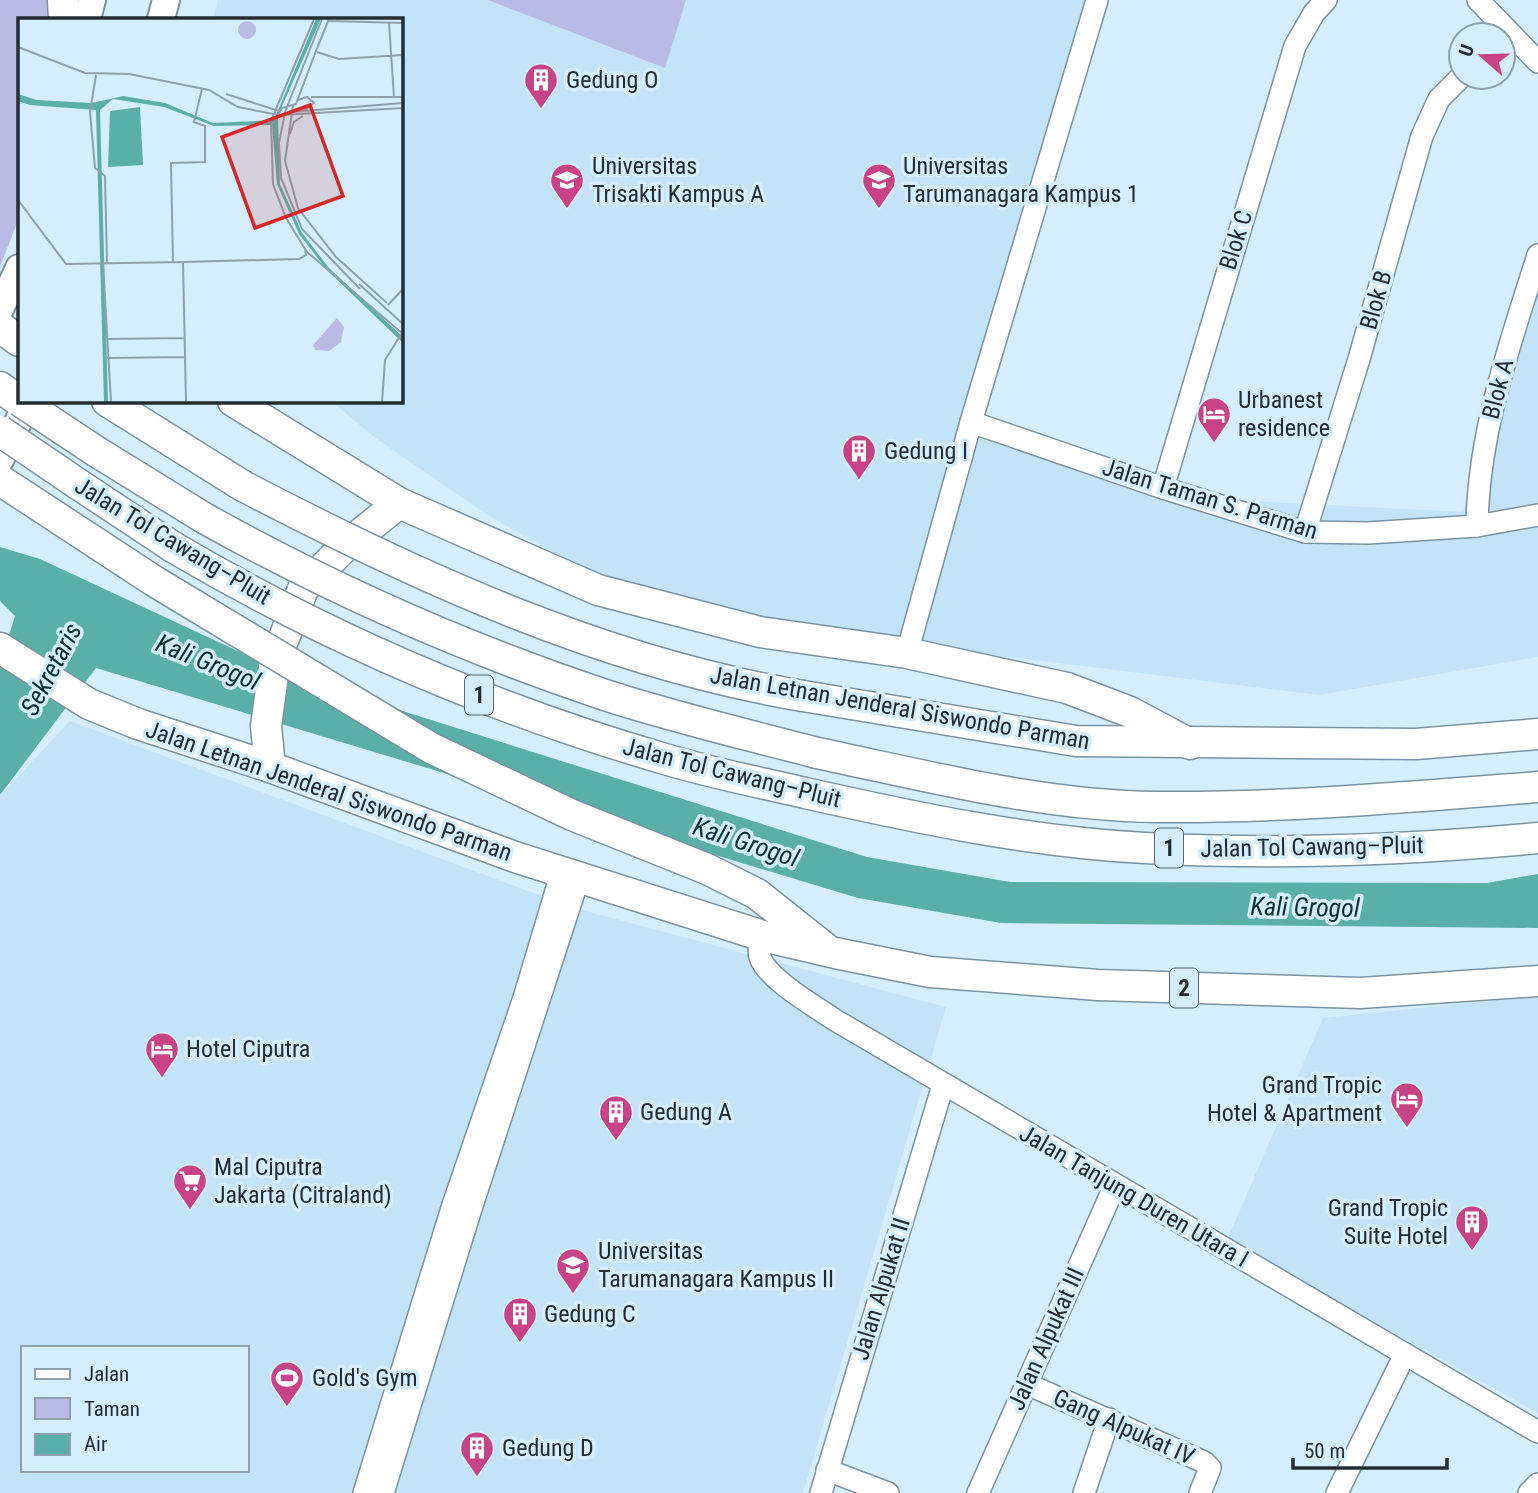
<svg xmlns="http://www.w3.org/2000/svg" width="1538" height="1493" font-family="'Roboto Condensed',sans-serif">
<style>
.built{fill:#c3e3f8;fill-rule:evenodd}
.green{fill:#b9bbe4}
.water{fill:#5aafa9}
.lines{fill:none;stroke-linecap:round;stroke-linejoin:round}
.minor-casing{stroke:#7b92a1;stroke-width:24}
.major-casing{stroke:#7b92a1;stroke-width:30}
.highway-casing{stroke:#7b92a1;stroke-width:33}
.minor{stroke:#fff;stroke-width:21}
.major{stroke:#fff;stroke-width:26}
.highway{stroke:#fff;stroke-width:30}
.highway-bridge-casing{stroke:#7b92a1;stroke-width:33;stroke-linecap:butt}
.highway-bridge{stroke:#fff;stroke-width:30}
.labels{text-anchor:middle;stroke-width:7;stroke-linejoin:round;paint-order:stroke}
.shield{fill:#d4eefe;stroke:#58666f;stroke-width:2}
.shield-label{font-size:23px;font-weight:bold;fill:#232c32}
.poi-label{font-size:24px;fill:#232c32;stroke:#d4eefe;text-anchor:start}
.street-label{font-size:24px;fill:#232c32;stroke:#d4eefe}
.water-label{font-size:26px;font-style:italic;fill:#073230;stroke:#d4eefe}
.inset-road{fill:none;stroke:#8da0ac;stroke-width:2}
.view{fill:#d62828;fill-opacity:0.15;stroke:#d62828;stroke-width:3.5}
.inset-edge{fill:none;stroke:#232c32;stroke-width:3.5}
</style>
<rect width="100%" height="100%" fill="#d4eefe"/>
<g class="built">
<polygon points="218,0 1095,0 974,433 1213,499 1463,512 1538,249 1538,657 1319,695 775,628 587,572 486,514 374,437 331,401 401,401 401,19 213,19"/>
<path d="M70,721l501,186 375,100 -143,486h-803v-697zM23,1348h224v122h-224z"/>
<polygon points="1538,996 1538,1413 1227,1240 1323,1018"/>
</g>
<g class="green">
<polygon points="0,0 104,0 97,19 19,19 19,218 0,267"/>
<polygon points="488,0 686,0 665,68"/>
</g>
<polygon class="water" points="0,547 40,559 257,660 393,708 867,857 1010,882 1487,883 1538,874 1538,928 1001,923 858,898 96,668 0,795 0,664 15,616 0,601"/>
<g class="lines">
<g class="minor-casing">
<g id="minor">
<polyline points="1478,0 1538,62"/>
<polyline points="971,422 1163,488 1305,532 1368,533 1477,526 1538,515"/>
<polyline points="1163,488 1295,46 1314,13 1326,0"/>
<path d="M1477,526c1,-93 33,-182 61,-271"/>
<polyline points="1305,532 1359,359 1422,136 1439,99 1461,77"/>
<polyline points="907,653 971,422 1097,0"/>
<path d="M763,936c-3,7 -5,13 -3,21 7,22 56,50 75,63l703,412"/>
<polyline points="1027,1384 1204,1462 1210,1468 1200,1493"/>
<polyline points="827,1470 888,1493"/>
<polyline points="364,1493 452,1208 524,998 562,871"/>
<polyline points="383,1493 470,1212 579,877"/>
<polyline points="821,1493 943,1085"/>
<polyline points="978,1493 1115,1185"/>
<polyline points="1084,1493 1109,1419"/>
<polyline points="1337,1493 1405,1354"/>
<polyline points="1529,1493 1538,1484"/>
</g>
</g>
<g class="major-casing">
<g id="major">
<polyline points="87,19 92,0"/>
<polyline points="161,19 166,0"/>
<polyline points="0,309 19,268"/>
<polyline points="0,460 28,401"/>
</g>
</g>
<g class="highway-casing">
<g id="highway">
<polyline points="63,0 64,19"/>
<polyline points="0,327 19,341"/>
<polyline points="0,387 19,401"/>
<polyline points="107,401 243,486"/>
<polyline points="233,401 399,503 598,590 760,632 907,653 1067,688 1130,712 1190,744"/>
<polyline points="97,452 204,518"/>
<polyline points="0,480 154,581"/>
<polyline points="78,484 173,547"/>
<polyline points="0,648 89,704 138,724 270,767 515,857 763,936 835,953 930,972 1098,985 1360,993 1538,981"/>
<polyline points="803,696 1076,741 1416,744 1538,734"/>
<path d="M817,753c111,23 225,53 340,54 127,1 254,-10 381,-20"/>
<polyline points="270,767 266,726 275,661 303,589 343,548 399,503"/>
<path d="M805,793c112,25 225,49 340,55 131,7 263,2 393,-10"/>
<polyline points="707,869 757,894 825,948"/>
</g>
</g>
<use href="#minor" class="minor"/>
<use href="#major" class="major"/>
<use href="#highway" class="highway"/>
<g class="highway-bridge-casing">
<g id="highway-bridge">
<polyline points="20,401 97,452"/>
<polyline points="0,431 78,484"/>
<path d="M243,486c176,92 363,177 560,210"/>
<path d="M204,518c127,71 261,130 398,176 70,23 143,40 215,59"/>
<path d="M173,547c154,91 320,162 492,212 46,14 93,23 140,34"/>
<polyline points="154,581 431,748 572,815 707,869"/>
</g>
</g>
<use href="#highway-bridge" class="highway-bridge"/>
</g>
<defs>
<g id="building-pin" transform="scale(1.75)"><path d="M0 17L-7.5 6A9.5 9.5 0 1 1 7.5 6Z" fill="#c74286" stroke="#d4eefe"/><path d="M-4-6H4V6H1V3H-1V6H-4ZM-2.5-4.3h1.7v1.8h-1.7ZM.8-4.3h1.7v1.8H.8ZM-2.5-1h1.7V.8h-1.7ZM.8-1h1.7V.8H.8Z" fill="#fff"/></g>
<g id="university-pin" transform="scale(1.75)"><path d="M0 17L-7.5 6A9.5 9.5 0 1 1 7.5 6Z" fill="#c74286" stroke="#d4eefe"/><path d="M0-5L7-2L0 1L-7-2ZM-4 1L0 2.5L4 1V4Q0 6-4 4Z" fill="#fff"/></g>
<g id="hotel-pin" transform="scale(1.75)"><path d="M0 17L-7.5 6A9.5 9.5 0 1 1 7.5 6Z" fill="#c74286" stroke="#d4eefe"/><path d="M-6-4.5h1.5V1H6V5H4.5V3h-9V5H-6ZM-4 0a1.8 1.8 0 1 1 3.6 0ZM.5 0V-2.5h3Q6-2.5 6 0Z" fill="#fff"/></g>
<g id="supermarket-pin" transform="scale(1.75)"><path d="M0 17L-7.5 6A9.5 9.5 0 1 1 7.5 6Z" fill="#c74286" stroke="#d4eefe"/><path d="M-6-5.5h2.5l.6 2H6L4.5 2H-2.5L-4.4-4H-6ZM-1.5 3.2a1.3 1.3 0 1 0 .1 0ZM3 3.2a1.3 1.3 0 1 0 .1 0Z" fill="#fff"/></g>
<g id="stadium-pin" transform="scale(1.75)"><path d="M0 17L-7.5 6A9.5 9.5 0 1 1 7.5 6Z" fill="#c74286" stroke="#d4eefe"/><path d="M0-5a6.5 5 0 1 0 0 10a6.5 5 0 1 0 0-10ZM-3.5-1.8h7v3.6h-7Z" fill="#fff"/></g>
</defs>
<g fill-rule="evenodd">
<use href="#building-pin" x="541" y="80"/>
<use href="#university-pin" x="567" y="180"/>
<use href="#university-pin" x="879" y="180"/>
<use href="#hotel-pin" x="1214" y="414"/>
<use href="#building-pin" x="859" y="451"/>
<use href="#hotel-pin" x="162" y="1049"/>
<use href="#hotel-pin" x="1407" y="1099"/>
<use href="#building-pin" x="616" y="1112"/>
<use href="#supermarket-pin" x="190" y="1181"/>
<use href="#building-pin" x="1472" y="1222"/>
<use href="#university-pin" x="573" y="1265"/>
<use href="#building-pin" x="520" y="1314"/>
<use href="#stadium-pin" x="287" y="1378"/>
<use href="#building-pin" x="477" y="1448"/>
</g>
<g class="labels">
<g class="shield">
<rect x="465" y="675.5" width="28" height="39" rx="5"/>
<rect x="1155" y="828.5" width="28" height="39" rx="5"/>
<rect x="1170" y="968.5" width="28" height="39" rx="5"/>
</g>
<g class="shield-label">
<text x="479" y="703">1</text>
<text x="1169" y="856">1</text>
<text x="1184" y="996">2</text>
</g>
<g class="poi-label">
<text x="566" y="88">Gedung O</text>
<text x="592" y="174">Universitas<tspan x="592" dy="28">Trisakti Kampus A</tspan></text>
<text x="903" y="174">Universitas<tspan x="903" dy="28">Tarumanagara Kampus 1</tspan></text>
<text x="1238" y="408">Urbanest<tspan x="1238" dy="28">residence</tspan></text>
<text x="884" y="459">Gedung I</text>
<text x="186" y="1057">Hotel Ciputra</text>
<text x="1382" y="1093" text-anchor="end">Grand Tropic<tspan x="1382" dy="28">Hotel &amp; Apartment</tspan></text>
<text x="640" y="1120">Gedung A</text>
<text x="214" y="1175">Mal Ciputra<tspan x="214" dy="28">Jakarta (Citraland)</tspan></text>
<text x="1448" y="1216" text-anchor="end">Grand Tropic<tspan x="1448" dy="28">Suite Hotel</tspan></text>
<text x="598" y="1259">Universitas<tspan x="598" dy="28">Tarumanagara Kampus II</tspan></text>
<text x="544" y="1322">Gedung C</text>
<text x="312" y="1386">Gold's Gym</text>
<text x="502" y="1456">Gedung D</text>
</g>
<g class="street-label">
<text transform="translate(1236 240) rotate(-73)" y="8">Blok C</text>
<text transform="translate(1376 300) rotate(-74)" y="8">Blok B</text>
<text transform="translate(1498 389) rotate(-75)" y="8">Blok A</text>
<text transform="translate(1210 499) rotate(17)" y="8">Jalan Taman S. Parman</text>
<text transform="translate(173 541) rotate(31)" y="8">Jalan Tol Cawang–Pluit</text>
<text transform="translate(900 708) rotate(10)" y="8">Jalan Letnan Jenderal Siswondo Parman</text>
<text transform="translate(732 773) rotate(14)" y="8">Jalan Tol Cawang–Pluit</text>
<text transform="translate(329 791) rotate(19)" y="8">Jalan Letnan Jenderal Siswondo Parman</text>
<text transform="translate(1312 847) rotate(-1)" y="8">Jalan Tol Cawang–Pluit</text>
<text transform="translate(1134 1196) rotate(30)" y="8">Jalan Tanjung Duren Utara I</text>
<text transform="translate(881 1289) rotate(-73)" y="8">Jalan Alpukat II</text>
<text transform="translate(1046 1339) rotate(-66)" y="8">Jalan Alpukat III</text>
<text transform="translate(1124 1427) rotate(24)" y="8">Gang Alpukat IV</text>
</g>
<g class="water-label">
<text transform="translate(208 662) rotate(22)" y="9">Kali Grogol</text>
<text transform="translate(51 669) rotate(-62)" y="9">Sekretaris</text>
<text transform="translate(746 842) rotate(18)" y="9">Kali Grogol</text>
<text transform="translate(1305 907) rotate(1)" y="9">Kali Grogol</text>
</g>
</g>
<g transform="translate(18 18)">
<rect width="385" height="385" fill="#d4eefe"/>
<path d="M220 12a9 9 0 1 1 18 0a9 9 0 1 1-18 0ZM319,300l7,9 -3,15 -12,9 -14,-1 -2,-5z" fill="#b9bbe4"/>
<path d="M298,1h5l-43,96 2,69 22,49 27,35 74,69v6l-76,-73 -28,-36 -22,-50 -5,-59 -58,1 -50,-19 -51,-8 -13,11 8,292h-4l-8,-292 -66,-5 -12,-4v-7l19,6 55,3 31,-7 42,7 48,20 61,-3zM122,89l3,58 -35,2 2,-56z" fill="#5aafa9"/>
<path class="inset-road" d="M296,1l-43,102 2,63 13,34 21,34 96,82M304,1l-37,93 -6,31 2,35 21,51 58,60M311,3l74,2M371,5l5,74M300,28l11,-27M0,29l67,26 44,1 80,16 29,17 40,8 4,-7 14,-4 23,-61M299,34l22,7 64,-4M78,57l-6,37 5,56 10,8 2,87M208,76l53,17M293,79h92M280,82l9,-3 7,6 -12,9M275,87l-8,56 13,47 38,49 51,46M273,94l112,-9M263,97l122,-7M272,116l4,-12 9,-6M0,182l48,64 117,-2M155,244l-2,-99 34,-1v-36l-11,-4 8,-33M85,245l8,139M341,266l44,40M370,287l15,-16M89,321l77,-1M89,340l78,-1M168,384l-3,-140 116,-3 7,-4 -1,-6M364,384l3,-42 17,-27"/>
<path class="view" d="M292,87l33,91 -88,32 -33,-91z"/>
<rect width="385" height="385" class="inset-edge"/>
</g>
<rect x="21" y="1346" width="228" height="126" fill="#d4eefe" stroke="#8da0ac" stroke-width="2"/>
<rect x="35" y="1369" width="35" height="10" fill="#ffffff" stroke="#8da0ac" stroke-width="2"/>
<text x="84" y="1381" font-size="21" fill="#232c32">Jalan</text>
<rect x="35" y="1398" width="35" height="21" fill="#b9bbe4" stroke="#8da0ac" stroke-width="2"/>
<text x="84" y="1416" font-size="21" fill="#232c32">Taman</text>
<rect x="35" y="1434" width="35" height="21" fill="#5aafa9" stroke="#8da0ac" stroke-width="2"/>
<text x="84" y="1451" font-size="21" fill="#232c32">Air</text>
<g transform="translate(1482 56) rotate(290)"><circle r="33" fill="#d4eefe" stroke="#8da0ac" stroke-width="2"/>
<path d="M0-5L12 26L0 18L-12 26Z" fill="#c74286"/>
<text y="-10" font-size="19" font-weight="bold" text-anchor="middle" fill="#232c32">U</text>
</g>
<path d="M1293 1458v10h154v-10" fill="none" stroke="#232c32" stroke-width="3.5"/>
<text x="1304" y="1458" font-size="21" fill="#232c32" stroke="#d4eefe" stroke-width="5" paint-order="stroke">50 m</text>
</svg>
